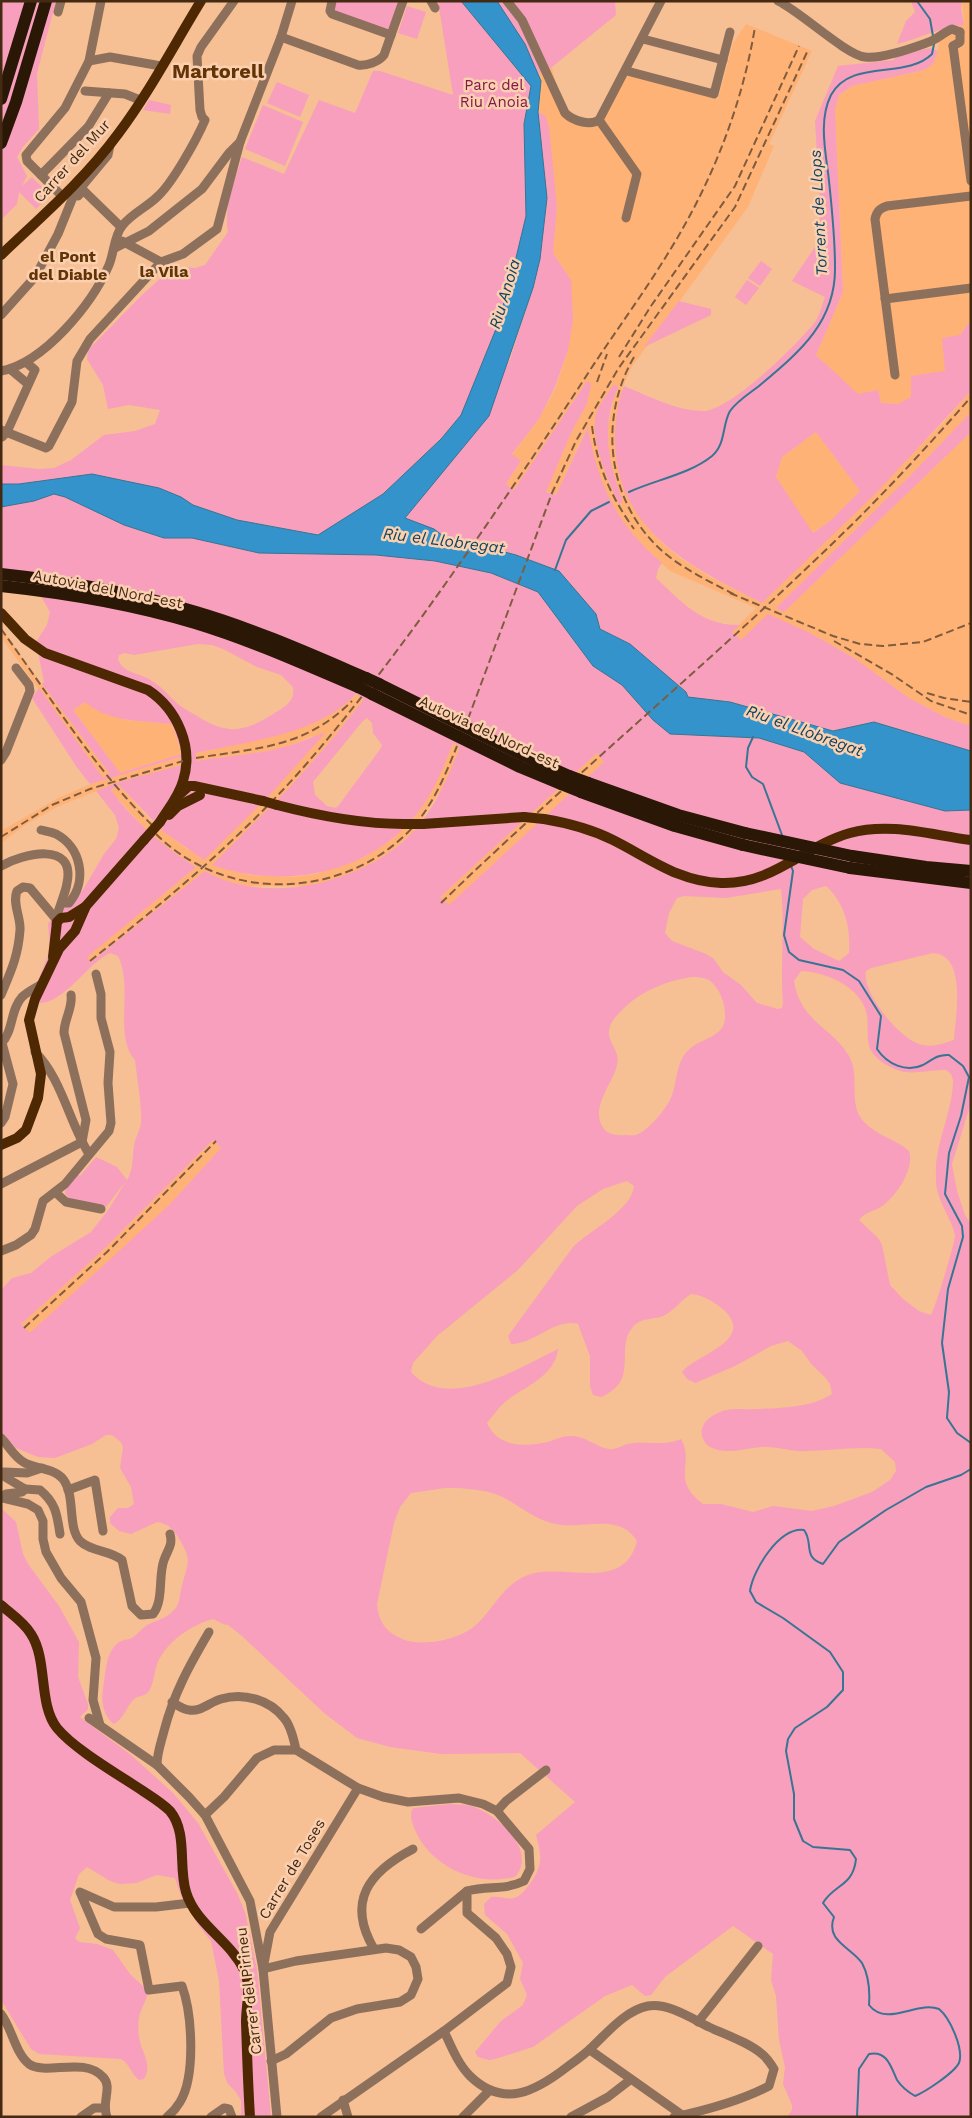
<svg xmlns="http://www.w3.org/2000/svg" width="972" height="2118" font-family="'Work Sans',sans-serif">
<style>
.built{fill:#feb276;fill-rule:evenodd}
.green{fill:#f79fbc;fill-rule:evenodd}
.water{fill:#3393ca;stroke:#387493}
.lines{fill:none;stroke-linecap:round;stroke-linejoin:round}
.stream{stroke:#387493;stroke-width:2}
.minor{stroke:#8d705b;stroke-width:9}
.major{stroke:#4e2803;stroke-width:10}
.highway{stroke:#2b1706;stroke-width:12}
.rail{stroke:#805c3e;stroke-width:2;stroke-dasharray:8 4;stroke-linecap:butt}
.major-bridge{stroke:#4e2803;stroke-width:10}
.highway-bridge{stroke:#2b1706;stroke-width:12}
.labels{text-anchor:middle;stroke-width:5;stroke-linejoin:round;paint-order:stroke}
.park-label{font-size:15px;fill:#821849;stroke:#fad0b0}
.street-label{font-size:15px;fill:#452a13;stroke:#fad0b0}
.water-label{font-size:16px;font-style:italic;fill:#0f4360;stroke:#fad0b0}
.neighbourhood-label{font-size:16px;font-weight:bold;fill:#633406;stroke:#fad0b0}
.district-label{font-size:20px;font-weight:bold;fill:#633406;stroke:#fad0b0}
</style>
<rect width="100%" height="100%" fill="#f7bf94"/>
<g class="built">
<polygon points="962,1 971,1 971,320 960,335 945,371 911,397 898,404 881,403 878,390 858,395 816,355 843,292 835,110 839,95 852,86 924,70 933,64 938,51 940,32 948,26 964,25"/>
<path d="M746,24l66,27 -43,93 5,2 -26,61 -117,161 -9,21 -5,24 -1,44 4,20 9,22 18,28 16,17 17,14 30,19 52,26 180,-179 29,-33v21l-60,63 -135,133 9,3 186,-179v294l-26,-9 -36,-19 -55,-40 -42,-24 -71,6 -9,-8 24,-24 -86,-37 -35,-33 -22,-31 -11,-22 -9,-27 -5,-31 -6,11 -26,57 -10,-4 26,-60 15,-27v-23l-73,109 -8,-6 15,-22 -9,-7 27,-36 17,-32 12,-37 3,-70 -18,-27 4,-46 -12,-92 -7,-3 3,-30 -3,-8 14,-7 7,33 9,15 26,5 30,-46 94,25 15,-56zM614,384l4,3 -4,10 -6,30 1,29 5,24 9,21 -14,-18 -8,-26 -5,-25v-18z"/>
<polygon points="816,432 860,491 829,522 812,533 776,477 782,457"/>
<polygon points="1,628 40,682 111,774 103,779 1,637"/>
<polygon points="356,694 364,699 334,737 291,786 213,865 249,875 294,877 316,874 363,858 390,841 414,817 426,800 435,784 453,743 460,747 445,784 412,833 390,852 362,869 335,880 309,886 248,886 225,881 205,871 91,963 86,957 196,867 161,843 146,830 111,791 119,785 150,820 188,850 314,735 295,744 268,751 196,761 196,753 272,737 353,698"/>
<polygon points="85,702 125,720 172,724 182,754 120,773 73,710"/>
<polygon points="597,753 604,762 449,906 440,897"/>
<polygon points="181,757 183,766 119,782 57,807 25,825 1,843 1,831 58,798 98,781"/>
<polygon points="213,1140 221,1148 169,1205 30,1334 21,1324 100,1253"/>
</g>
<g class="green">
<polygon points="1,1 56,1 37,73 39,129 23,147 17,157 27,176 22,186 32,177 50,195 36,209 19,192 17,204 1,220"/>
<polygon points="335,1 399,1 389,30 334,11"/>
<path d="M438,1h23l70,85 -7,38 2,92 -11,46 -17,62 -37,91 -20,24 -58,55 -65,41 -81,-15 -44,-15 -12,-8 -22,-9 -67,-14 -73,10h-18v-19l38,4 15,-1 17,-8 33,-25 31,-4 20,-7 5,-14 -31,-5 -21,4 -5,-24 -16,-26 1,-9 53,-54 33,-30 21,2 10,-3 23,-33c-5,-25 7,-51 14,-75l42,17 35,-74 36,13 18,-42h7l73,24z"/>
<polygon points="497,1 615,1 616,15 552,67 538,74 525,44"/>
<path d="M911,1h51l-1,7 3,17c-21,1 -45,14 -67,19l9,-23 9,-9z"/>
<polygon points="407,6 426,12 417,39 398,33"/>
<path d="M931,48l7,3 -5,13 -9,6 -72,16 -13,9 -4,15 8,182 -27,63 42,39 20,-4 3,13 17,1 13,-7v-21l34,-5 -3,-33 18,-3 11,-15v71l-95,102 -114,110c-69,-35 -145,-71 -147,-161 0,-19 2,-39 9,-56 25,10 52,25 79,25 27,0 95,-67 112,-89 5,-7 7,-17 10,-25l-33,-16 27,-40 1,-37 -5,-83 23,-55 56,-6 1,-5zM816,432l44,59 -31,31 -16,11 -37,-56 6,-20z"/>
<polygon points="277,82 309,95 300,117 267,103"/>
<polygon points="149,100 171,105 170,114 143,110"/>
<polygon points="263,105 303,122 285,166 245,149"/>
<path d="M538,112l7,3 4,12 8,80 -4,46 18,27 2,39 -5,31 -13,37 -16,32 -27,35 9,7 -15,23 8,6 73,-109 4,3 -4,20 -15,27 -26,61 10,3 32,-68c10,58 28,97 74,136l-4,6 -2,9c25,23 45,48 84,47l-8,7 9,8 27,-26 44,20 42,24 55,40 36,19 26,9v25l-96,-29 -42,9 -103,-29 -42,-5 -58,-53 -30,-15 -4,-15 -37,-43 -43,-16 -61,-16h-8l-13,-10 -29,-11 105,-159 23,-71 7,-30 7,-60z"/>
<polygon points="761,261 772,269 760,286 748,278"/>
<polygon points="747,280 759,288 746,305 735,297"/>
<polygon points="679,301 711,309 711,315 644,347"/>
<path d="M614,384l4,3c-17,38 -10,77 5,114l-4,3c-11,-24 -29,-63 -23,-90 3,-9 12,-21 18,-30z"/>
<polygon points="971,412 971,432 784,612 776,608 911,475"/>
<path d="M54,494l11,2 59,29 40,13h28l67,15 117,2 59,6 56,12 47,19 55,74 29,19 31,35 17,14 89,4 46,14 35,31 105,28 26,-1v293l-19,61 5,27 8,24 6,9v893h-184l5,-7v-5l-9,-21 2,-17 -6,-27 -3,-44 -5,-16 2,-26 -40,-28 -68,51 -14,18 -6,1 -13,-11 -27,11 -72,51 -38,12 -6,1 -11,-3 -3,-5 26,-31 22,-16 4,-10 -7,-16 3,-16 -16,-29 -22,-19 -1,-11 7,-7c8,-1 15,3 23,1 7,-2 10,-7 15,-13 14,-19 13,-28 7,-50l39,-33 -55,-49 -79,1 -51,-7 -33,-9 -33,-25 -82,-77 -14,-11 -5,-1 -10,-5c-22,6 -47,23 -56,45 -3,9 -3,19 -8,27 -4,6 -11,4 -16,9 -7,8 -9,18 -19,24 -11,-8 -13,-23 -11,-35 3,-16 2,-39 18,-48 4,-2 8,-1 11,-3 6,-4 9,-9 15,-13 8,-4 20,-7 26,-14 7,-6 6,-13 8,-21 6,-27 13,-28 -3,-53 -6,-9 -10,-13 -21,-15l-26,12 -12,-3 -9,-8v-6l8,-9h10l6,-4 -3,-17 -11,-19 3,-21 -2,-5 -9,-7h-6l-14,9 -37,14 -17,-1 -27,-11 -10,-1v-155l11,-12 19,-5 21,-17 39,-24 18,-23 17,-28 -20,26 -36,-7 -5,-7 1,-5 11,-14 3,2 16,-19 21,10 10,13c7,-12 5,-21 7,-34 1,-8 6,-15 7,-23 1,-17 -4,-45 -6,-63 -22,-25 -1,-72 -17,-104l-8,-3c-22,10 -46,50 -70,50l-9,-4 19,-49 -2,-27 35,-33 21,-36 12,-15 3,-11 -4,-13 -19,-24 23,-9 63,-17 -2,-8 -90,27 -14,-18 -44,-68 7,-10 64,90 7,-4 -68,-90 2,-2 -8,-40 11,-17 3,-13 -8,-14 -21,-24 -20,8v-75l33,-6zM198,644l14,1 11,4 34,18 24,8 12,12c2,12 -5,18 -15,24 -31,20 -48,26 -81,5 -6,-4 -13,-7 -19,-12 -9,-8 -16,-17 -26,-23 -11,-8 -29,-7 -34,-22l1,-4 5,-2 10,2zM356,694l8,5 -30,38 -43,49 -79,79c70,24 153,11 202,-48 18,-21 29,-48 39,-74l7,4c-12,30 -25,62 -48,86 -48,50 -145,74 -207,38l-114,91 -4,-5 109,-90c-32,-20 -63,-46 -85,-77l8,-5 45,47 40,28 64,-63 58,-65 -31,12 -27,7 -72,10v-8c50,-11 124,-19 160,-59zM85,702c22,20 58,19 87,22l10,30 -62,19 -47,-63zM367,718l5,5 1,10 9,12 -1,3 -42,57 -3,3 -9,-2 -12,-11 -2,-13 49,-60zM597,753l7,9 -155,143 -9,-8zM826,886c19,17 25,42 23,67l-10,8 -25,-12 -14,-12 3,-38 9,-9zM781,889c4,38 -1,76 2,114l-1,5 -4,1 -21,-6 -16,-18 -18,-13 -9,-13 -8,-5 -34,-13 -7,-8 4,-20 8,-15 7,-2 42,2zM933,953c35,2 22,65 21,87 -12,4 -23,8 -35,4 -20,-6 -58,-52 -53,-73l5,-3zM801,971c25,1 61,16 66,44 2,12 -2,27 5,37 5,9 19,16 28,19 14,4 31,-2 46,-1l5,4 2,6c0,29 -15,57 -17,86 0,10 -1,21 3,30 4,13 13,25 16,39 1,5 -20,74 -24,80l-12,-4 -16,-12 -13,-14 -8,-40 -4,-7 -19,-18c5,-7 12,-8 20,-12 16,-9 36,-39 30,-57 -13,-12 -32,-15 -45,-29 -17,-18 -3,-45 -15,-66 -18,-30 -48,-33 -55,-75zM691,977c6,0 12,0 18,3 13,9 21,35 13,48 -10,13 -29,12 -39,29 -8,13 -6,29 -13,43 -5,10 -23,32 -34,35 -3,1 -8,0 -11,0 -9,1 -19,-1 -23,-9 -11,-20 11,-43 15,-61 4,-14 -10,-22 -8,-35 1,-7 7,-14 12,-19 20,-20 42,-29 70,-34zM213,1140l8,8 -52,57 -139,128 -9,-9 79,-71zM627,1181l7,5c-2,24 -44,44 -61,61l-65,89 3,8c24,0 44,-26 67,-20l12,32v30l3,9 8,2c39,-16 14,-48 31,-69 8,-11 21,-8 31,-12 11,-5 18,-16 28,-22 12,1 24,8 34,17 30,30 -30,44 -43,61l5,7 8,4 40,-17 36,-20 17,-5 14,10 10,14 13,12 5,7 2,10c-21,14 -52,14 -77,15 -13,1 -25,-2 -37,4 -7,3 -14,8 -16,16 -2,8 4,18 13,20 17,6 36,-3 52,-2 13,0 25,5 38,4 25,0 50,-5 76,-2l14,13 1,9 -6,9 -18,12 -38,14 -22,5 -39,-5 -20,6 -32,-8h-18c-33,-24 -8,-41 -22,-65 -17,8 -36,1 -54,5 -6,2 -11,6 -18,5 -13,-2 -22,-12 -36,-13 -11,-1 -19,5 -30,7 -22,4 -46,3 -56,-20 6,-7 11,-15 18,-21 18,-15 50,-25 53,-53 -39,19 -111,64 -147,23l2,-9 24,-27 81,-66 59,-64 26,-17zM445,1488c21,0 45,1 63,12 16,9 30,21 48,24 27,6 64,-12 81,17 -13,53 -74,21 -109,34 -23,8 -33,31 -49,47 -16,18 -60,27 -81,15 -14,-7 -20,-18 -21,-33l17,-81 6,-16 11,-14z"/>
<path d="M1,1508l15,14 7,32 5,10 31,42 20,36 -1,35 10,27v5l-8,8 51,38 42,38 25,30 39,70 8,19 12,57 14,148h-30v-17l-6,-9 -7,-7 -4,-10 -5,-93 -8,-40 -12,-15 -18,-30 -6,-18 -18,-3 -21,8 -16,1 -10,-3 -23,-14 -8,7 -9,26 10,28 -5,10 4,4 18,2 16,6 17,24 17,16c1,10 -6,17 -8,27 -1,6 -1,14 0,20 2,15 14,27 5,42l-5,1c-8,-6 -9,-16 -18,-21l-82,-5 -8,-5 -30,-49z"/>
<path d="M451,1804c7,1 16,0 23,3 24,8 64,44 41,70 -39,10 -84,-10 -100,-47 -3,-8 -6,-15 -2,-22z"/>
</g>
<polygon class="water" points="461,1 497,1 525,44 541,81 538,112 547,198 540,259 533,288 489,416 405,518 434,529 447,539 455,539 516,555 559,571 596,614 600,629 630,644 686,692 688,697 730,702 833,731 874,722 971,751 971,810 945,811 840,783 804,752 759,738 670,734 653,720 622,685 593,666 538,592 491,573 435,561 376,555 259,553 192,538 164,538 124,525 65,497 54,494 34,501 1,507 1,484 19,484 92,474 159,488 181,497 193,505 237,520 318,535 383,494 441,439 461,415 498,324 515,262 526,216 524,124 531,86"/>
<g class="lines">
<g class="stream">
<polyline points="917,1 930,19 933,36"/>
<path d="M629,492c26,-12 61,-18 83,-36 14,-12 10,-31 18,-45 7,-10 20,-18 29,-25 39,-33 77,-63 76,-119 0,-28 -3,-58 -6,-86 -3,-28 -11,-60 2,-86 20,-37 75,-15 101,-41l2,-10"/>
<polyline points="555,570 566,540 591,511 609,502"/>
<polyline points="753,737 748,748 746,767 752,777 763,784 782,835"/>
<path d="M791,866l2,5 -9,64 5,17 10,8 44,10 16,11 22,35 -4,33c10,15 29,24 46,16 9,-5 15,-11 26,-10l14,11 6,11 -8,39 -12,37 -4,41 17,32 1,11 -15,52 -6,54 7,49 -2,26 10,15 14,10"/>
<path d="M857,2117l2,-48 10,-15c18,-4 22,13 28,26 4,6 11,12 18,16 10,-4 39,-23 44,-33 5,-14 -9,-45 -20,-54 -21,-9 -52,19 -70,-4 1,-14 0,-29 -7,-42 -11,-16 -37,-22 -28,-46l-11,-14c11,-19 30,-16 33,-44l-6,-9 -37,-3 -10,-6 -9,-22v-25l-8,-43 2,-12 7,-11 32,-21 16,-17v-18l-13,-20 -47,-34 -27,-16 -6,-11c3,-21 29,-64 54,-61 10,13 -2,27 19,34l16,-22 47,-32 40,-23 35,-12 10,-6"/>
</g>
<g class="minor">
<polyline points="332,1 330,11 332,14 391,35"/>
<polyline points="431,1 435,8"/>
<path d="M507,1l15,19 43,93c8,8 25,13 34,7l62,-119"/>
<path d="M778,1c23,11 68,54 87,56 18,2 47,-9 64,-15 9,-3 15,-10 23,-13l8,3"/>
<polyline points="58,12 61,1"/>
<path d="M281,37l77,28c8,1 21,-3 26,-10l19,-54"/>
<polyline points="643,39 723,60"/>
<polyline points="953,46 971,181"/>
<polyline points="953,46 960,42 960,32"/>
<polyline points="89,61 110,57 161,66"/>
<polyline points="627,71 714,94 730,32"/>
<polyline points="85,91 125,94 140,100"/>
<polyline points="599,120 637,174 626,218"/>
<polyline points="41,175 88,127 109,93"/>
<polyline points="62,196 27,161 26,155 65,108 89,61 101,1"/>
<polyline points="78,196 83,190 121,227"/>
<polyline points="122,241 161,262"/>
<polyline points="115,248 149,231 202,189 229,153 240,142 281,37 292,1"/>
<polyline points="885,299 971,288"/>
<polyline points="1,315 35,277 58,234 73,197 108,155 110,145"/>
<polyline points="10,369 28,384"/>
<path d="M1,371c43,-8 91,-67 108,-106 5,-12 5,-29 13,-39 9,-12 25,-19 35,-29 15,-13 40,-58 48,-77l-3,-3 -2,-7 -3,-54 4,-9 33,-46"/>
<path d="M895,375l-20,-156c2,-8 4,-10 12,-13l84,-10"/>
<polyline points="1,430 46,448 49,446 72,402 77,361 90,339 161,262 183,254 217,229 240,142"/>
<polyline points="2,437 7,432 35,370 27,363"/>
<polyline points="1,760 6,752 30,691 29,685 16,668"/>
<path d="M41,830c4,1 11,2 15,4 25,13 32,47 13,69h-7"/>
<path d="M1,866c21,-12 75,-26 66,17 -2,14 -11,28 -11,41"/>
<path d="M1,995c10,-24 17,-38 19,-65 1,-12 -8,-27 -3,-39l6,-4 7,1 26,31"/>
<path d="M1,1044c13,-14 9,-34 21,-47 5,-5 13,-9 20,-13"/>
<path d="M35,1052c27,27 34,70 54,102"/>
<polyline points="1,1123 5,1117 13,1084 2,1043"/>
<path d="M1,1184l81,-42 4,-22 -22,-87c0,-14 9,-25 7,-38"/>
<polyline points="55,1192 66,1202 101,1209"/>
<polyline points="1,1251 16,1245 31,1235 35,1229 43,1201 65,1184 109,1131 111,1123 108,1083 110,1052 101,1018 101,994 96,974"/>
<path d="M1,1438c8,8 13,19 24,25 11,6 29,5 38,16 13,17 4,48 17,62 11,11 30,9 42,19l10,46 9,9 12,-1c11,-14 5,-38 11,-54 4,-11 9,-15 6,-26"/>
<polyline points="42,1468 27,1473 4,1472 5,1477 25,1489 22,1492 6,1494 3,1498 28,1504 38,1510 43,1521 43,1539 46,1552 61,1578 81,1602 96,1658 93,1700 100,1725"/>
<path d="M25,1489l15,1c16,13 17,25 20,44"/>
<polyline points="68,1490 95,1480 103,1531"/>
<path d="M172,1702c5,3 12,8 17,8 12,2 21,-8 32,-11 23,-7 49,1 63,19 7,8 10,22 12,32"/>
<polyline points="89,1718 157,1765 189,1797 205,1815 250,1901 263,1969 277,2117"/>
<path d="M157,1765c0,-12 4,-22 7,-34 10,-38 25,-65 45,-99"/>
<polyline points="497,1811 506,1801 546,1770"/>
<path d="M205,1815l19,-18 33,-39 17,-8h22l62,38 25,9 25,5 51,-4 24,6 14,7 32,38 1,20 -6,12c-21,10 -35,4 -57,10v22l29,25 11,16 4,13 -4,16 -63,48 -123,86"/>
<polyline points="421,1929 467,1891"/>
<path d="M374,1949c-28,-48 -5,-77 39,-100"/>
<path d="M1,2014c11,14 14,39 28,50 17,12 55,-8 74,13 10,10 -2,25 4,40"/>
<polyline points="698,2022 758,1946"/>
<path d="M444,2031c7,15 14,33 26,45 34,33 66,15 97,-9 8,-6 17,-12 24,-19 16,-15 35,-38 57,-42 21,-3 43,12 61,21 17,8 39,15 53,27 5,4 9,10 12,15l-5,17c-29,15 -62,24 -95,31"/>
<polyline points="590,2050 682,2115"/>
<polyline points="271,2061 286,2054 331,2018 357,2009 400,2002 411,1995 418,1979 416,1967 411,1957 399,1950 386,1948 296,1961 263,1969 270,1932 358,1788"/>
<polyline points="343,2100 348,2117"/>
<polyline points="81,2117 94,2108 104,2108"/>
<path d="M167,2117c5,-4 10,-10 13,-15 16,-26 12,-89 2,-116l-33,4 -9,-45 -34,-6 -8,-5 -18,-42 34,15h42l34,-4"/>
<polyline points="211,2117 224,2108 229,2109 232,2117"/>
<polyline points="463,2117 490,2090"/>
<polyline points="571,2117 608,2097 630,2080"/>
</g>
<g class="major">
<path d="M1,255c40,-38 84,-76 117,-121 31,-41 56,-89 83,-133"/>
<path d="M1,613l24,26 20,14 103,37c29,19 46,57 35,91 -4,15 -15,28 -23,41"/>
<polyline points="179,795 189,786 194,786 263,801"/>
<path d="M277,805c42,11 84,19 127,19"/>
<polyline points="169,815 178,806 200,795"/>
<path d="M544,819c24,4 47,10 69,21 36,18 66,42 108,43 52,2 83,-37 129,-50 40,-11 81,2 121,7"/>
<polyline points="423,824 524,817"/>
<polyline points="53,957 57,922 61,918 69,917 85,907"/>
<polyline points="1,1145 17,1138 26,1130 38,1098 41,1074 29,1020 35,999 59,949 75,931 86,906 144,840"/>
<path d="M1,1605c10,9 23,17 30,29 17,26 7,70 26,94 17,21 62,47 86,63 9,6 19,12 27,20 18,22 8,55 16,81 10,33 44,48 58,78 8,17 2,34 2,52 1,32 2,63 4,95"/>
</g>
<g class="highway">
<polyline points="1,99 31,1"/>
<polyline points="1,143 16,102 46,1"/>
<path d="M1,574c66,7 131,19 195,38 58,17 114,42 170,66"/>
<path d="M1,586c65,7 131,18 194,37 56,17 109,41 163,64"/>
<polyline points="379,684 522,755 569,776"/>
<polyline points="372,694 520,767 561,784"/>
<polyline points="588,783 678,815 745,833"/>
<polyline points="581,792 675,826 743,845"/>
<polyline points="852,856 926,867 971,871"/>
<polyline points="850,868 971,883"/>
</g>
<g class="rail">
<polyline points="619,357 651,306 735,186 799,46"/>
<path d="M634,357c-36,62 -27,143 26,192 22,20 51,33 77,47"/>
<polyline points="597,382 607,354"/>
<path d="M592,426c5,40 19,71 42,103"/>
<polyline points="730,593 833,636 860,644 883,646 923,642 971,623"/>
<path d="M1,629c47,64 94,141 151,196"/>
<polyline points="834,641 893,675 931,701 971,715"/>
<polyline points="927,693 944,698 971,702"/>
<polyline points="468,719 552,493 576,441 618,369 735,207 808,50"/>
<path d="M196,758c61,-10 109,-10 156,-57"/>
<path d="M156,834c67,67 179,66 247,3 27,-24 41,-59 54,-91"/>
<polyline points="1,837 52,805 90,789 183,761"/>
<path d="M441,903c127,-123 265,-237 392,-360 48,-46 94,-96 138,-146"/>
<path d="M90,961c74,-59 148,-120 212,-192 42,-48 81,-99 119,-151 56,-78 110,-157 162,-237 28,-44 60,-86 87,-131 42,-68 72,-144 85,-223"/>
<polyline points="24,1328 107,1252 216,1141"/>
</g>
<g class="major-bridge">
<polyline points="263,801 277,805"/>
<polyline points="524,817 544,819"/>
<polyline points="404,824 423,824"/>
<polyline points="144,840 160,822"/>
</g>
<g class="highway-bridge">
<polyline points="366,678 379,684"/>
<polyline points="358,687 372,694"/>
<polyline points="569,776 588,783"/>
<polyline points="561,784 581,792"/>
<polyline points="745,833 852,856"/>
<polyline points="743,845 850,868"/>
</g>
</g>
<g class="labels">
<g class="park-label">
<text x="494" y="90">Parc del<tspan x="494" dy="17">Riu Anoia</tspan></text>
</g>
<g class="street-label">
<text transform="translate(72 161) rotate(-48)" y="5">Carrer del Mur</text>
<text transform="translate(108 589) rotate(11)" y="5">Autovia del Nord-est</text>
<text transform="translate(489 732) rotate(25)" y="5">Autovia del Nord-est</text>
<text transform="translate(292 1869) rotate(-59)" y="5">Carrer de Toses</text>
<text transform="translate(249 1991) rotate(-97)" y="5">Carrer del Pirineu</text>
</g>
<g class="water-label">
<text transform="translate(818 213) rotate(-93)" y="6">Torrent de Llops</text>
<text transform="translate(504 294) rotate(-73)" y="6">Riu Anoia</text>
<text transform="translate(444 540) rotate(7)" y="6">Riu el Llobregat</text>
<text transform="translate(805 730) rotate(20)" y="6">Riu el Llobregat</text>
</g>
<g class="neighbourhood-label">
<text x="68" y="262">el Pont<tspan x="68" dy="18">del Diable</tspan></text>
<text x="164" y="277">la Vila</text>
</g>
<g class="district-label">
<text x="218" y="78">Martorell</text>
</g>
</g>
<rect width="972" height="2118" fill="none" stroke="#452a13" stroke-width="5"/>
</svg>
